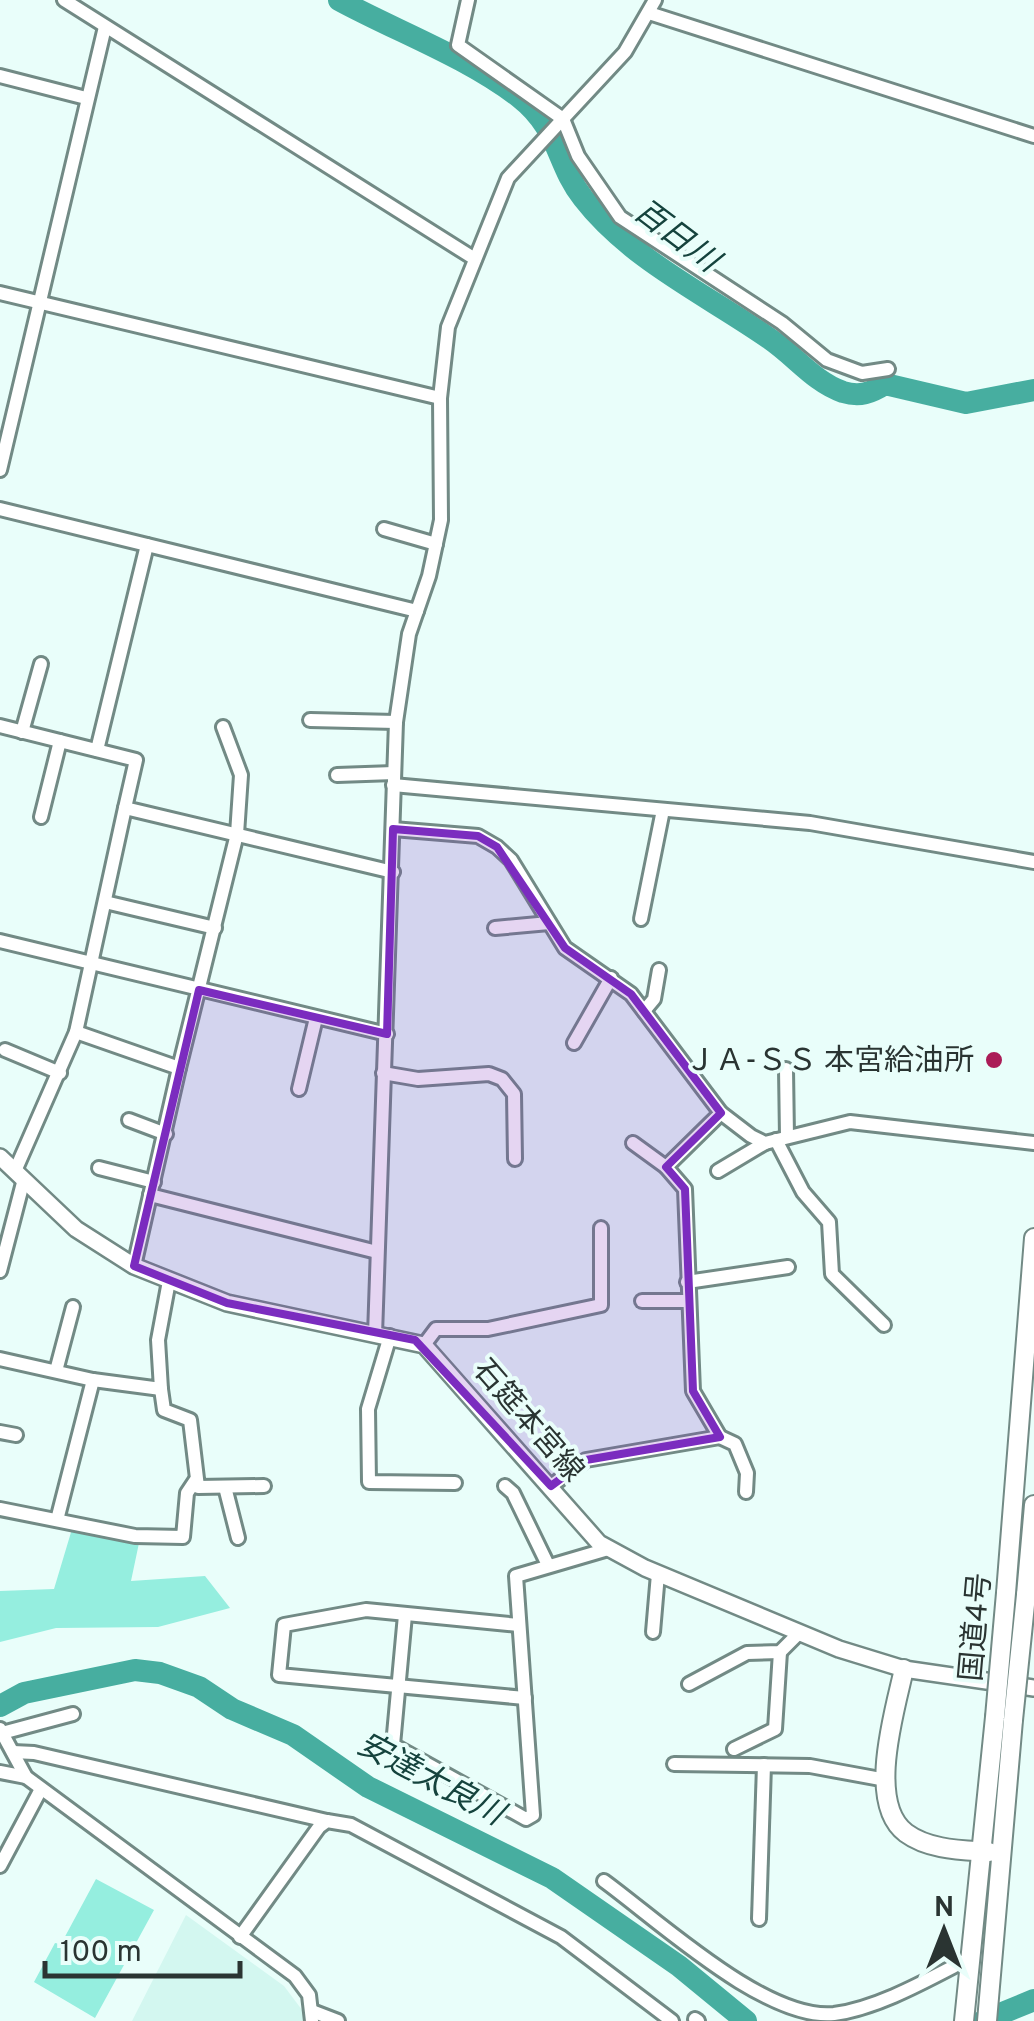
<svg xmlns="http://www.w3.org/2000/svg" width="1034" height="2021" font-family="Overpass,'Noto Sans JP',sans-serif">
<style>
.built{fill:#d3f7f0}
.green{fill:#95eedf}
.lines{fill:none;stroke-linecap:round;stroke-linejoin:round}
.river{stroke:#47aea0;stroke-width:22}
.minor-casing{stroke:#728a85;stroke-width:18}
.major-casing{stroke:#728a85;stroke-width:20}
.highway-casing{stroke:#728a85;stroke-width:22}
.minor{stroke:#fff;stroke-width:12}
.major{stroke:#fff;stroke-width:15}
.highway{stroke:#fff;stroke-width:18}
.highway-bridge-casing{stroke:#728a85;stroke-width:22;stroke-linecap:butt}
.highway-bridge{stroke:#fff;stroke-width:18}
.marked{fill:#7b2cbf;fill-opacity:0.2;stroke:#7b2cbf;stroke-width:8;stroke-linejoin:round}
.poi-dot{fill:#ab1c57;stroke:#e9fefa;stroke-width:4}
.labels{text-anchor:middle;stroke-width:8;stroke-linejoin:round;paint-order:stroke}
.poi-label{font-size:30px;fill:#2a3432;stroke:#e9fefa;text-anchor:end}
.street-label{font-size:30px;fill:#2a3432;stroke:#e9fefa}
.water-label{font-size:32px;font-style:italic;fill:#15433d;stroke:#e9fefa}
</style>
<rect width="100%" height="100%" fill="#e9fefa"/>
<polygon class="built" points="186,1915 284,1986 305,2014 317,2021 132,2021"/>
<g class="green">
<polygon points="72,1529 139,1543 131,1581 205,1576 230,1608 158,1627 56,1628 0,1642 0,1591 54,1589"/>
<polygon points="96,1879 154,1910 95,2018 34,1982 55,1943 61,1944"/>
</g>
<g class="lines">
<g class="river">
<path d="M339,0c59,32 126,56 180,97 41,32 37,67 64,101 48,62 124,97 187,141 25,17 44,43 73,53 17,5 28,1 42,-8l81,19 68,-13"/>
<polyline points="0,1706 24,1693 135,1670 160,1673 199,1687 232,1709 293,1735 368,1787 552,1878 679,1966 746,2021"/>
<polyline points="983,2021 1034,2000"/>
</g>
<g class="minor-casing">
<g id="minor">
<polyline points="64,0 475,259"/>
<polyline points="468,0 458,45 563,119 578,156 620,217 782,323 827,360 862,373 888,369"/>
<polyline points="649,13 1034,136"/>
<polyline points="0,76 86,98"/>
<polyline points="0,293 440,398"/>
<polyline points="0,470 105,27"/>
<polyline points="0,509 417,611"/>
<polyline points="384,529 436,544"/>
<polyline points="310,720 396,722"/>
<polyline points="0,726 136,760 125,808 393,872"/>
<polyline points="22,732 41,664"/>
<polyline points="97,750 147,545"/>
<polyline points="337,775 394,773"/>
<polyline points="393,785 810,823 1034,862"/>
<polyline points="41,817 60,741"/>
<polyline points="393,829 478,836 497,847 511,860 565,948 631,994 721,1113 751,1136 765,1143 850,1122 1034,1143"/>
<polyline points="105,902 215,928"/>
<polyline points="641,919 663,810"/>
<polyline points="495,928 549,923"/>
<polyline points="0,941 387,1034"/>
<polyline points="644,1011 654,999 659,970"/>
<polyline points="76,1032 179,1068 134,1266"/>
<polyline points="574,1043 611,978"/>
<polyline points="5,1050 60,1073"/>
<polyline points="179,1068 237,834 241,775 223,727"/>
<polyline points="786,1069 787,1137"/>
<polyline points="383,1073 418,1079 489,1074 502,1079 514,1094 515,1159"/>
<polyline points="299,1089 316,1018"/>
<polyline points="129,1120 166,1134"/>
<polyline points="776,1140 803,1192 829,1222 832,1274 884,1325"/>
<polyline points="633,1143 666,1167"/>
<polyline points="99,1168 154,1182"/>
<polyline points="15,1171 76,1032 125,808"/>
<polyline points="718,1171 765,1143"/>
<polyline points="150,1195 377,1252"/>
<polyline points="0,1271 24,1179"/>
<polyline points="687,1282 788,1267"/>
<polyline points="642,1301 687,1301"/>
<polyline points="375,1335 396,722 409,634 429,576 441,520 440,398 448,327 508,178 625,52 655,0"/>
<polyline points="390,1336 368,1409 369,1482 455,1483"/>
<polyline points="424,1345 436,1329 488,1329 601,1305 601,1228"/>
<polyline points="0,1359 93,1380 161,1389 158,1340 169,1281"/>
<polyline points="56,1371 73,1307"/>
<polyline points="161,1389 164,1410 190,1420 198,1487 264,1486"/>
<polyline points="0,1432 16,1435"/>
<polyline points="720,1437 735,1444 747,1473 746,1492"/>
<polyline points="505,1486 513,1493 548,1565"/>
<polyline points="551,1486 586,1460 720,1437 693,1391 685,1189 666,1167 721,1113"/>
<polyline points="225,1487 238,1538"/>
<polyline points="0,1509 135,1536 183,1537 187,1493 195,1481"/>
<polyline points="57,1520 93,1380"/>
<polyline points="405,1615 393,1745 526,1819 533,1815 516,1576 608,1549"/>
<polyline points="519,1625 366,1610 284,1625 279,1675 525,1698"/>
<polyline points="653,1632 658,1574"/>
<polyline points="689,1684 747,1653 780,1652 797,1635"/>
<polyline points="0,1729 26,1777 295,1976 309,1995 312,2021"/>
<polyline points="2,1733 73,1714"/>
<polyline points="734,1749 775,1729 780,1652"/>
<polyline points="13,1752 34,1753 327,1821"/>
<polyline points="674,1764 810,1766 886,1780"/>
<polyline points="0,1772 26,1777"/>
<polyline points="0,1866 41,1789"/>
<path d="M604,1881c55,40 162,140 230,133 45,-6 95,-35 136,-56"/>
<polyline points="759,1919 764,1765"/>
<polyline points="240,1937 319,1827 327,1821 351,1825 561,1937 672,2021"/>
<polyline points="312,2011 338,2021"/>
<polyline points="695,2019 698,2021"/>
</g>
</g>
<g class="major-casing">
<polyline id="major" points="0,1157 76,1229 134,1266 227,1303 424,1345 599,1543 645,1568 839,1649 904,1669 1034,1688"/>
</g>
<g class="highway-casing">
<g id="highway">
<polyline points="1006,1593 1034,1238"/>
<polyline points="1026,1595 1034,1505"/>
<path d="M904,1669c-9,41 -38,134 2,164 23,17 56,17 83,19"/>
<polyline points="964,2021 995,1717"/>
<polyline points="987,2021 1013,1720"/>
</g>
</g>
<use href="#minor" class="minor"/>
<use href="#major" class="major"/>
<use href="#highway" class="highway"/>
<g class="highway-bridge-casing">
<g id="highway-bridge">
<polyline points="995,1717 1006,1593"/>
<polyline points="1013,1720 1026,1595"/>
</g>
</g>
<use href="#highway-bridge" class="highway-bridge"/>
</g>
<path class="marked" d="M393,829l85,7 19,11 68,101 66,46 90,119 -55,54 19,22 8,202 27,46 -134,23 -35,26 -136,-146 -188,-37 -93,-37 65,-276 188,44z"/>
<circle class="poi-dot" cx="994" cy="1060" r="10"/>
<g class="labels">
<g class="poi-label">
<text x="974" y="1070">ＪＡ-ＳＳ 本宮給油所</text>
</g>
<g class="street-label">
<text transform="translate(529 1420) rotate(49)" y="10">石筵本宮線</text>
<text transform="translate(975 1627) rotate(-85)" y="10">国道4号</text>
</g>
<g class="water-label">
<text transform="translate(677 235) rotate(37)" y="11">百日川</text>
<text transform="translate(431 1778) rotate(28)" y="11">安達太良川</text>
</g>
</g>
<g transform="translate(944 1931)" stroke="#e9fefa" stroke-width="8" paint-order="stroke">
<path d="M0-8L18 38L0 25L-18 38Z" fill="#2a3432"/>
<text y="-15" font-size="28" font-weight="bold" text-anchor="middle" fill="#2a3432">N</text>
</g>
<path d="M45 1961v15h195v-15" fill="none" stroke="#2a3432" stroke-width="5"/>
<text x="60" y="1961" font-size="30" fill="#2a3432" stroke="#e9fefa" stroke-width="8" paint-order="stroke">100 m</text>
</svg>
